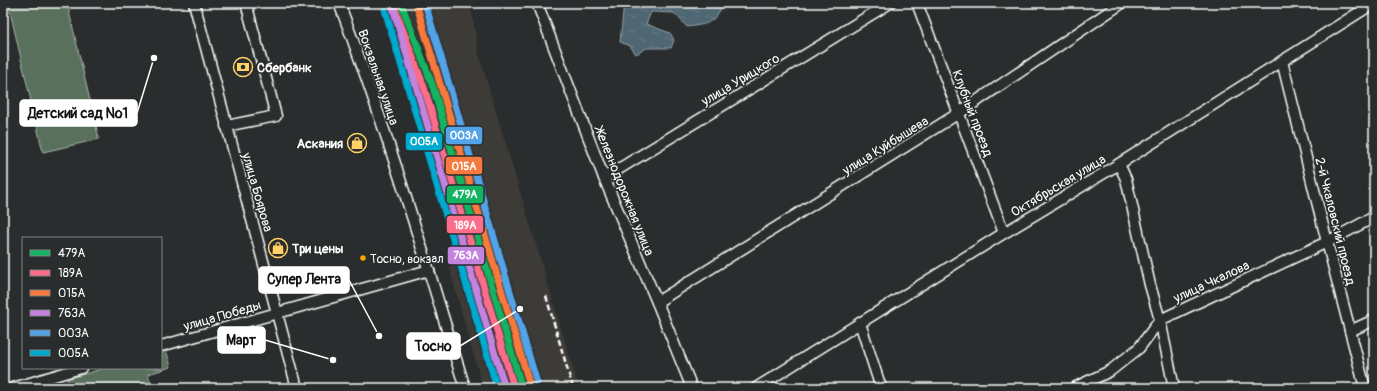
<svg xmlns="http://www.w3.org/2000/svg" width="1377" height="391" font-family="Pangolin,sans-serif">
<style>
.built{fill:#3d3b38}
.green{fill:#586f5c;stroke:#acb7ae}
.water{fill:url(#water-ripples);stroke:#95a3ab}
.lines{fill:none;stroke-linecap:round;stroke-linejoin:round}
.minor-casing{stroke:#fff;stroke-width:13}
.minor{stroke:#2a2d2e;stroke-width:10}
.rail{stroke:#fff;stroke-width:2.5;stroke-dasharray:6 3;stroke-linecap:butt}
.rail-1-casing{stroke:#2a2d2e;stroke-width:10}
.rail-2-casing{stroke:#2a2d2e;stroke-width:10}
.rail-3-casing{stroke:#2a2d2e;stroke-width:10}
.rail-4-casing{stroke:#2a2d2e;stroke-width:10}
.rail-5-casing{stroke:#2a2d2e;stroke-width:10}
.rail-6-casing{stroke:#2a2d2e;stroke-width:10}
.rail-1{stroke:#13b361;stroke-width:7}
.rail-2{stroke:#fb6d88;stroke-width:7}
.rail-3{stroke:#f6793e;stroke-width:7}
.rail-4{stroke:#c483df;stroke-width:7}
.rail-5{stroke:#53a3e8;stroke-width:7}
.rail-6{stroke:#00a9ce;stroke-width:7}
.bus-dot{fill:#f7a600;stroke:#2a2d2e;stroke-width:1.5}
.labels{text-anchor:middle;stroke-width:3.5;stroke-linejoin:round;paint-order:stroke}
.bus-label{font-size:12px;fill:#fff;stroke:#2a2d2e;text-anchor:start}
.poi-label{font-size:13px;font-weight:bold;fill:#fff;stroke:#2a2d2e;text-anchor:start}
.street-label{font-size:13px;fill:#fff;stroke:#2a2d2e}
.leader{fill:none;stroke:#fff;stroke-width:1.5}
.callout-dot{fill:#fff;stroke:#2a2d2e;stroke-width:1.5}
.callout{fill:#fff;stroke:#fff;stroke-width:1.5}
.callout-label{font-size:14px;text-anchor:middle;font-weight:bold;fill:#111}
.line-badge{stroke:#2a2d2e;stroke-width:1.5}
.badge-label{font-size:11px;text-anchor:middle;font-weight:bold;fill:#fff}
</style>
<defs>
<pattern id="water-ripples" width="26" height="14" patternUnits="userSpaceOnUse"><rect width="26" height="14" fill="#4f6673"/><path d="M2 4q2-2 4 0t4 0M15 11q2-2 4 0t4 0" fill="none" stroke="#697d88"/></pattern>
</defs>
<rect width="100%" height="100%" fill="#2a2d2e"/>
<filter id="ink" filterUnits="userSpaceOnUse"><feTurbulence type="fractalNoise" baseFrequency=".025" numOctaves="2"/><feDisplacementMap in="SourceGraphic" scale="8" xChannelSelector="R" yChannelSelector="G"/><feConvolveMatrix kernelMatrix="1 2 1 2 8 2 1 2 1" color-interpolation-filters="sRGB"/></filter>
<g filter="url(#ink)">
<polygon class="built" points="379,3 470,3 479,55 579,388 511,388 510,387 498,388 497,382 500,381 500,379 482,384 449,267 467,262 468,263 475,261 462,218 456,222 454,214 450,215 408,69 399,69"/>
<g class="green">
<polygon points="8,3 67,3 99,139 43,152"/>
<polygon points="166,350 171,367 148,374 152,388 69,388 67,379 105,368 161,368 161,351"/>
</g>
<path class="water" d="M624,3h100c-11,21 -15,21 -37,24l-13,-14 -23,-1 -5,12 24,9 4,7 -3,8h-24l-11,6 -6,-8 -10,-4z"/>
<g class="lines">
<g class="minor-casing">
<g id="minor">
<polyline points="194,3 297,388"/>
<path d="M339,3c48,126 86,256 126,385"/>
<polyline points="537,3 604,178 657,302 692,388"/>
<polyline points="917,3 1004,233"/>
<polyline points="1282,61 1327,242 1365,388"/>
<polyline points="226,126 276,116 246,3"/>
<polyline points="1119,164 1126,179 1150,285 1160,320 1174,388"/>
<polyline points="604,178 890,3"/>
<polyline points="657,302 959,113 1122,3"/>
<polyline points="860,323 881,388"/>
<polyline points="1350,331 1374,320"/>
<polyline points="161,346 429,270"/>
<polyline points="13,388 81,368"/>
<polyline points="756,388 1004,233 1119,164 1374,3"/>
<polyline points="1074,388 1110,371 1139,348 1160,320 1327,242 1374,217"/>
</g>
</g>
<use href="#minor" class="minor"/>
<polyline class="rail" points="546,296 573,388"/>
<g class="rail-1-casing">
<polyline id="rail-1" points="401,3 432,84 522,388"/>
</g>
<g class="rail-2-casing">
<polyline id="rail-2" points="394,6 424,87 514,388"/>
</g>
<g class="rail-3-casing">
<polyline id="rail-3" points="416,3 530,386"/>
</g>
<g class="rail-4-casing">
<polyline id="rail-4" points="393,8 505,388"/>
</g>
<g class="rail-5-casing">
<polyline id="rail-5" points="425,3 537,383"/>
</g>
<g class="rail-6-casing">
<polyline id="rail-6" points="385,10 497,388"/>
</g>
<use href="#rail-1" class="rail-1"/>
<use href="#rail-2" class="rail-2"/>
<use href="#rail-3" class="rail-3"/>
<use href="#rail-4" class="rail-4"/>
<use href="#rail-5" class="rail-5"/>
<use href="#rail-6" class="rail-6"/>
</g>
</g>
<defs>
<g id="bank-ring" transform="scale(1)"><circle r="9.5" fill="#2a2d2e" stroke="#ffd166" stroke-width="1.5"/><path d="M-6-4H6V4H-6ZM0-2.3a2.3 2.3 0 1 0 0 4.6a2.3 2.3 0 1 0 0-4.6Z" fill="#ffd166"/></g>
<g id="shop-ring" transform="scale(1)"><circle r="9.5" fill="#2a2d2e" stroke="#ffd166" stroke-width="1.5"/><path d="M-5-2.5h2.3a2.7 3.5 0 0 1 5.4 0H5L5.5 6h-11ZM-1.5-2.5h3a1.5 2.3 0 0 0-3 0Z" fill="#ffd166"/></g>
</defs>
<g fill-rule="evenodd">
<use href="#bank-ring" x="243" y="67"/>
<use href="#shop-ring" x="357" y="143"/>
<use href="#shop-ring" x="278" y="248"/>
</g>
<circle class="bus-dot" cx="363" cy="258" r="3.5"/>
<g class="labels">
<g class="bus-label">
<text x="370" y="263">Тосно, вокзал</text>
</g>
<g class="poi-label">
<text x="257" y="72">Сбербанк</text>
<text x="343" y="148" text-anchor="end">Аскания</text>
<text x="292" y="253">Три цены</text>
</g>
<g class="street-label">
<text transform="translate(379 77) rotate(71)" y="5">Вокзальная улица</text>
<text transform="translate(740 79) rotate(-31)" y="5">улица Урицкого</text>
<text transform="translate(973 113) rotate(69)" y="5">Клубный проезд</text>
<text transform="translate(885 145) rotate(-32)" y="5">улица Куйбышева</text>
<text transform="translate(1058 185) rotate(-31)" y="5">Октябрьская улица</text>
<text transform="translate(625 191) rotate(68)" y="5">Железнодорожная улица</text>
<text transform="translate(258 192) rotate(74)" y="5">улица Боярова</text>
<text transform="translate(1336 221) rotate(76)" y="5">2-й Чкаловский проезд</text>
<text transform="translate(1211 281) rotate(-25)" y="5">улица Чкалова</text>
<text transform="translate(222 315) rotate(-16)" y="5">улица Победы</text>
</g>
</g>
<path class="leader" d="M154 58L137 113M379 336L349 280M333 360L265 340M520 309L460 346"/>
<g class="callout-dot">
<circle cx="154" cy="58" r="4"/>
<circle cx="379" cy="336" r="4"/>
<circle cx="333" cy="360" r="4"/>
<circle cx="520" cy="309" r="4"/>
</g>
<g class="callout">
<rect x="20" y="100" width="117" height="26" rx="4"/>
<rect x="259" y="267" width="90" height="26" rx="4"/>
<rect x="218" y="327" width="47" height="26" rx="4"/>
<rect x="407" y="333" width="53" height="26" rx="4"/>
</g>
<g class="callout-label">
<text x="78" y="118">Детский сад №1</text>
<text x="304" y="284">Супер Лента</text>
<text x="241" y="345">Март</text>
<text x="433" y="351">Тосно</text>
</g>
<g class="line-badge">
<rect x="445" y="126" width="38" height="19" rx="4" fill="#53a3e8"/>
<rect x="405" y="132" width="38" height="19" rx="4" fill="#00a9ce"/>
<rect x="445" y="156" width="38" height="19" rx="4" fill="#f6793e"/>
<rect x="446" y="185" width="38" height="19" rx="4" fill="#13b361"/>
<rect x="446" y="215" width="38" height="19" rx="4" fill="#fb6d88"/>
<rect x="447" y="246" width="38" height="19" rx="4" fill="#c483df"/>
</g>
<g class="badge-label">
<text x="464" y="139">003А</text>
<text x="424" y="145">005А</text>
<text x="464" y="170">015А</text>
<text x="465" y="198">479А</text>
<text x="465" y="229">189А</text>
<text x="466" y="259">763А</text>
</g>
<rect width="1377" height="391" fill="none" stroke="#2a2d2e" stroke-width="16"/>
<rect x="8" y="8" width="1361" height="375" fill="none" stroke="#fff" stroke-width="1.5" filter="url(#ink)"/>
<rect x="22" y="237" width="140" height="132" fill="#2a2d2e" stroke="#7f8182"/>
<rect x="30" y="250" width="20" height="6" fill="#13b361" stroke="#7f8182"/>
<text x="58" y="257" font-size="12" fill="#ffffff">479А</text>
<rect x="30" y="270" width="20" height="6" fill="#fb6d88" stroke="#7f8182"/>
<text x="58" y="277" font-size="12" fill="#ffffff">189А</text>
<rect x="30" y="290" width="20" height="6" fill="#f6793e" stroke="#7f8182"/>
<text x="58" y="297" font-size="12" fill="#ffffff">015А</text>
<rect x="30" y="310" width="20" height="6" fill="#c483df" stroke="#7f8182"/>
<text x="58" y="317" font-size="12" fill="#ffffff">763А</text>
<rect x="30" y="330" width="20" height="6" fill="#53a3e8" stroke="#7f8182"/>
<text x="58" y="337" font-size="12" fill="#ffffff">003А</text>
<rect x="30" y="350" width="20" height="6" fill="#00a9ce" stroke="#7f8182"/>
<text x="58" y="357" font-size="12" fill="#ffffff">005А</text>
</svg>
